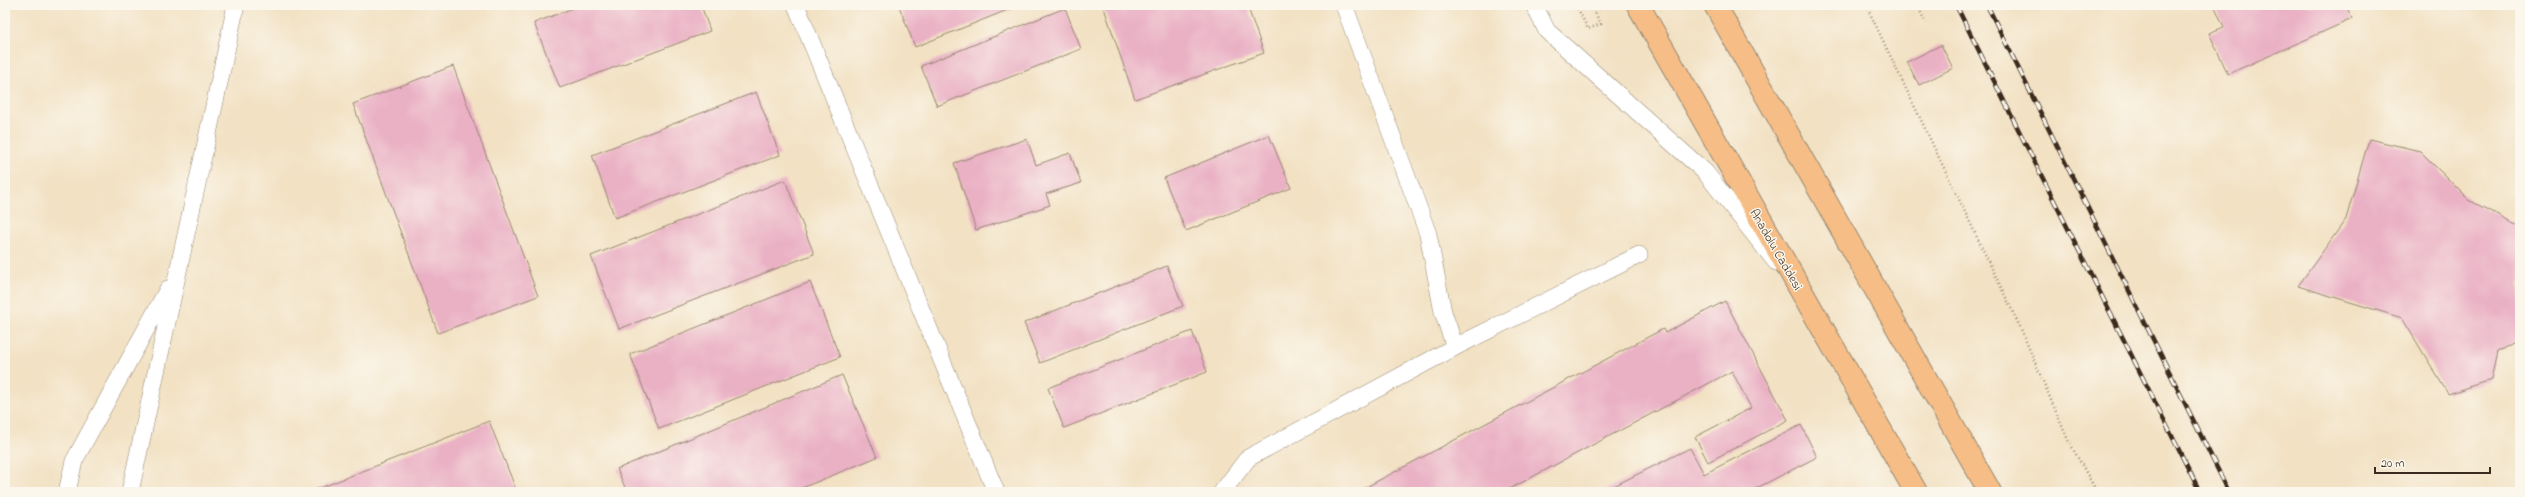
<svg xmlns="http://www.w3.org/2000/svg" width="2525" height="497" font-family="'Indie Flower',sans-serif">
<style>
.building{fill:#eab1c5}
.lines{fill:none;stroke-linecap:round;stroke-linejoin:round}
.lane-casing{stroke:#968670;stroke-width:18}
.highway-casing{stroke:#968670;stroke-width:24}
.path{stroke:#968670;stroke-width:2.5;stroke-dasharray:1 3;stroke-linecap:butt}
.lane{stroke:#fff;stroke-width:17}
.highway{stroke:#f6be86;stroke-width:22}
.rail-casing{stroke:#3b2a1e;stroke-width:4.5}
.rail{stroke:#fbf7ec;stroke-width:3;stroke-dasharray:9;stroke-linecap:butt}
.labels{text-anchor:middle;stroke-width:3;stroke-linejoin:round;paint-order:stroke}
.street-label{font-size:13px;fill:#3b2a1e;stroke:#fbf7ec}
</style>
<rect width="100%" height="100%" fill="#fbf7ec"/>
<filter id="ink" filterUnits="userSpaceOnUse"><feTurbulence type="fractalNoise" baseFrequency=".025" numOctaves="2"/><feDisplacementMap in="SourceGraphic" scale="8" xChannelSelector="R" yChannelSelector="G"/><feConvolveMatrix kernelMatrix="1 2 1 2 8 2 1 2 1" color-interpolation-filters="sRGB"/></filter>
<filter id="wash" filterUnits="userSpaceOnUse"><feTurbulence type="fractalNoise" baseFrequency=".012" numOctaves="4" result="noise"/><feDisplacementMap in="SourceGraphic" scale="16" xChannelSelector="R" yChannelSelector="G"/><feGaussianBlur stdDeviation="0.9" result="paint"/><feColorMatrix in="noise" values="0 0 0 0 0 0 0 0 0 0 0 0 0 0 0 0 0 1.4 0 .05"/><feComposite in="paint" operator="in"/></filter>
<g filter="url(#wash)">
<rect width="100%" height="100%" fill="#f2e1c3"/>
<g id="blocks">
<g class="building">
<polygon points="581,5 701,5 710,31 560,88 534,23"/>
<polygon points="903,5 1020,5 915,47 899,6"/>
<polygon points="1103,5 1247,5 1264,53 1135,99"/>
<polygon points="2214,5 2346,5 2352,19 2228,74 2209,33 2224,27"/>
<polygon points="1065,8 1081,49 937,106 921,66"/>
<polygon points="1941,45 1953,68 1919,85 1907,62"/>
<polygon points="453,66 538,296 438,333 353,104"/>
<polygon points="756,92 780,155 615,218 592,155"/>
<polygon points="1269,135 1291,188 1186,231 1164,178"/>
<polygon points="1027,139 1036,165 1070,153 1081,183 1046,194 1050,205 976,230 954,163"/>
<polygon points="2369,139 2420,151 2469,200 2520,227 2520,339 2497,352 2491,380 2448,394 2402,318 2298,286 2346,219"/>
<polygon points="785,180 814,254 619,329 591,256"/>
<polygon points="1167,266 1183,306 1040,363 1024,323"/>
<polygon points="810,282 840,357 659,429 630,354"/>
<polygon points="1725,301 1788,420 1708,462 1695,437 1751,408 1732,371 1504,492 1357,492 1663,329 1665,333"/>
<polygon points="1192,331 1207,372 1064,428 1048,388"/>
<polygon points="842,375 877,457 792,492 627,492 617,469"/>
<polygon points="489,421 517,492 310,492"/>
<polygon points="1801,425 1817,457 1749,492 1602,492 1690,448 1704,474"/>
</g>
</g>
</g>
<g filter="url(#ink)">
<use href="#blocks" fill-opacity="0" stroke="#968670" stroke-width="1"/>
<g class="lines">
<g class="lane-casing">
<g id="lane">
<polyline points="796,5 996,492"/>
<polyline points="1344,5 1428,234 1443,312 1455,347"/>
<polyline points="1534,5 1547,31 1705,172 1776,262"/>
<polyline points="67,492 74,461 168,289"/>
<polyline points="130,492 236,5"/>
<polyline points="1222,492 1248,458 1455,347 1639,255"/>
</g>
</g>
<g class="highway-casing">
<g id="highway">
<polyline points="1638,5 1916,492"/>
<polyline points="1715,5 1990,492"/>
</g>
</g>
<g class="path">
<polyline points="1576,5 1588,29 1601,24 1591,5"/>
<polyline points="1866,5 2020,327 2068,440 2097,492"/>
<polyline points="1917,5 1926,23"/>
</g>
<use href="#lane" class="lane"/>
<use href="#highway" class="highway"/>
<g class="rail-casing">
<g id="rail">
<polyline points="1956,5 2200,492"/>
<polyline points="1987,5 2229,492"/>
</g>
</g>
<use href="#rail" class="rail"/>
</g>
</g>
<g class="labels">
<g class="street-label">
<text transform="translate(1777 249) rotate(60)" y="5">Anadolu Caddesi</text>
</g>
</g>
<rect width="2525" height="497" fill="none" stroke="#fbf7ec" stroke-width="20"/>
<path d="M2375 467v6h115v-6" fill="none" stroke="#3b2a1e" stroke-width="2"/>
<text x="2381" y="467" font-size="12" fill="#3b2a1e" stroke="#fbf7ec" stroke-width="3" paint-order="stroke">20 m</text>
</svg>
